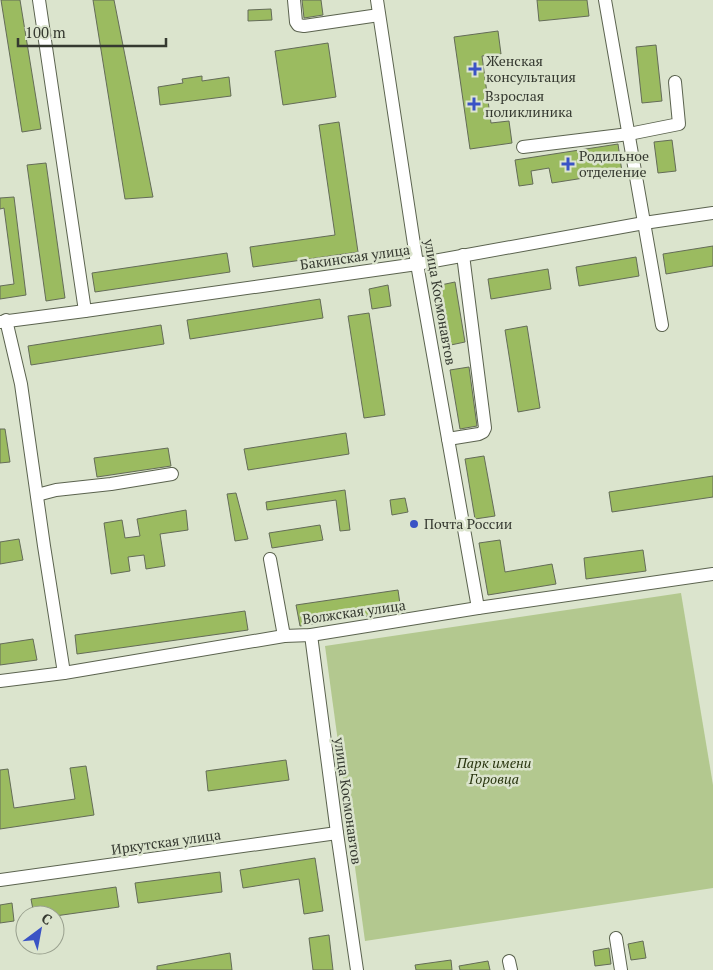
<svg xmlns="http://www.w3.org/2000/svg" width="713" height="970" font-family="'PT Serif',serif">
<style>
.green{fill:#b3c88f}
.building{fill:#9bbb60;stroke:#646c58}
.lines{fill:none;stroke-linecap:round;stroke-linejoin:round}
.minor-casing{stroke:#5b634f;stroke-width:14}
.minor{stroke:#fff;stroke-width:12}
.poi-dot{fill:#3a53c5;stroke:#dbe4cd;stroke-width:2}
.labels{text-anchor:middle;stroke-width:5;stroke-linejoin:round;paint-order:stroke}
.poi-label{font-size:14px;fill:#353930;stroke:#dbe4cd;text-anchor:start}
.street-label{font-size:14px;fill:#353930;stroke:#dbe4cd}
.park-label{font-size:14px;font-style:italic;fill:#29350f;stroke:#dbe4cd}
</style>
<rect width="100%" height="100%" fill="#dbe4cd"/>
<polygon class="green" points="681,593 713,785 713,888 365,941 325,646"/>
<g class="building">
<polygon points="1,0 20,0 41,129 22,132"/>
<polygon points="93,0 114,0 153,197 125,199"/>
<polygon points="302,0 321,0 323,15 304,18"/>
<polygon points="537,0 587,0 589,16 539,21"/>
<polygon points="271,9 272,20 248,21 248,10"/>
<polygon points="498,31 501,54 482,56 491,123 509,121 512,143 470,149 454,37"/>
<polygon points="328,43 336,97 283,105 275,51"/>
<polygon points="656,45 662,101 642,103 636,47"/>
<polygon points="202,76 202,81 229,77 231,96 160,105 158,87 183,83 182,79"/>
<polygon points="339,122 358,252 253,267 250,247 335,235 319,125"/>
<polygon points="672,140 676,171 658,173 654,142"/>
<polygon points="618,144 622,172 552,183 549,168 531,171 533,184 519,186 515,160"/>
<polygon points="46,163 65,298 46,301 27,165"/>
<polygon points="14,197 26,295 0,299 0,286 14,284 4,208 0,209 0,198"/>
<polygon points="713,246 713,266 666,274 663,254"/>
<polygon points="227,253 230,272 95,292 92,273"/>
<polygon points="636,257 639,276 579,286 576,267"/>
<polygon points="548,269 551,289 491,299 488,279"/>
<polygon points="455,282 465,342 446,346 436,286"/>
<polygon points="388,285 391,306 372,309 369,289"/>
<polygon points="320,299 323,318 190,339 187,320"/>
<polygon points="369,313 385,415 364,418 348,316"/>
<polygon points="161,325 164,344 31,365 28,346"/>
<polygon points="527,326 540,408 518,412 505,330"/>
<polygon points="469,367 477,426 460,429 450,370"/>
<polygon points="0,429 5,429 10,462 0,463"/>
<polygon points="346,433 349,454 248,470 244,449"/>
<polygon points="168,448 171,466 97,477 94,458"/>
<polygon points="484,456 495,516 475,519 465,459"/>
<polygon points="713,476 713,497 612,512 609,492"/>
<polygon points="345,490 350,530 340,531 336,500 267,510 266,502"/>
<polygon points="236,493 248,539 235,541 227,494"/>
<polygon points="405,498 408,512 392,515 390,500"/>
<polygon points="186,510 188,530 160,534 165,566 146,569 144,555 128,557 130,571 111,574 104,523 122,520 125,538 140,536 137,519"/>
<polygon points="320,525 323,540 272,548 269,533"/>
<polygon points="19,539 23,560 0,564 0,542"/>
<polygon points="500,540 505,572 552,564 556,584 488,595 479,543"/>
<polygon points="643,550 646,571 586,579 584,558"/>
<polygon points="398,590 401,611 300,626 296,605"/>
<polygon points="245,611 248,630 77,654 75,635"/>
<polygon points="33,639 37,660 0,665 0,644"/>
<polygon points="286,760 289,780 208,791 206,771"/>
<polygon points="86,766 94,815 0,829 0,770 8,769 14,808 75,799 70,768"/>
<polygon points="315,858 323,911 304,914 299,879 243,888 240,870"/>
<polygon points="220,872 222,892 138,903 135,883"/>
<polygon points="116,887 119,907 55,916 34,915 31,899"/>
<polygon points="12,903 14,921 0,923 0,905"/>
<polygon points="329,935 333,970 313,970 309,938"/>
<polygon points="643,941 646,958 631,960 628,944"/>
<polygon points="609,948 611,964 595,966 593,951"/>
<polygon points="230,953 232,970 157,970 157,966"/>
<polygon points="451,960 452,970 416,970 415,965"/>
<polygon points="488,961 490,970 460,970 459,966"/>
</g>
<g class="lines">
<g class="minor-casing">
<g id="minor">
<polyline points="39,0 85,311"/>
<polyline points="294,0 296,22 298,25 304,26 379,15"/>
<polyline points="377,0 417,264 478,608"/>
<polyline points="605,0 662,325"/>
<polyline points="523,147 629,134 679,124 675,82"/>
<polyline points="6,320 21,384 44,546 64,673"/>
<polyline points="0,322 85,311 417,264 644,223 713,213"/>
<polyline points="448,439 479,434 483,432 485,428 463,255"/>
<polyline points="37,495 56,490 111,484 172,474"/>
<polyline points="270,559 284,636"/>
<polyline points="311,635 337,833 357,970"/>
<polyline points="0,681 64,673 284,636 311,635 478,608 713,574"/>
<polyline points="0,880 337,833"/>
<polyline points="616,938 621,970"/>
<polyline points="509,961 511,970"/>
</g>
</g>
<use href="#minor" class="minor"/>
</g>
<g class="poi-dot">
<path d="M472.5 61.5h5v5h5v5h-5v5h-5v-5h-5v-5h5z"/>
<path d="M471.5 96.5h5v5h5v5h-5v5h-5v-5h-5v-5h5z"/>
<path d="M565.5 156.5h5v5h5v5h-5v5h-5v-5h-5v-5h5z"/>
<circle cx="414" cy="524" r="5"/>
</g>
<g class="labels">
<g class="poi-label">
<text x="486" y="66">Женская<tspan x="486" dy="16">консультация</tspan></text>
<text x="485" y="101">Взрослая<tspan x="485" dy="16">поликлиника</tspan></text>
<text x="579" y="161">Родильное<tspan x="579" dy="16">отделение</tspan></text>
<text x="424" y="529">Почта России</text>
</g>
<g class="street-label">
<text transform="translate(355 257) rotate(-8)" y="5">Бакинская улица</text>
<text transform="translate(440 302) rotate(80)" y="5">улица Космонавтов</text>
<text transform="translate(354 612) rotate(-8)" y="5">Волжская улица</text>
<text transform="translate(348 801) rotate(82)" y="5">улица Космонавтов</text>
<text transform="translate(166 842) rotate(-8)" y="5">Иркутская улица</text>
</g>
<g class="park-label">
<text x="494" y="768">Парк имени<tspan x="494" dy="16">Горовца</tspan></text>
</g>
</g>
<g transform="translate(40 930) rotate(32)"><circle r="24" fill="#dbe4cd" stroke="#99a08e"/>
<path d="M0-4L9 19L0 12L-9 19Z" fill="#3a53c5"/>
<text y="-8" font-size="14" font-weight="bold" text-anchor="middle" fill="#353930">С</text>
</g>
<path d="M18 38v8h148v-8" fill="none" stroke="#353930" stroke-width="2.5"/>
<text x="25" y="38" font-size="15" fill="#353930" stroke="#dbe4cd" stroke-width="4" paint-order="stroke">100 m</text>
</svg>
